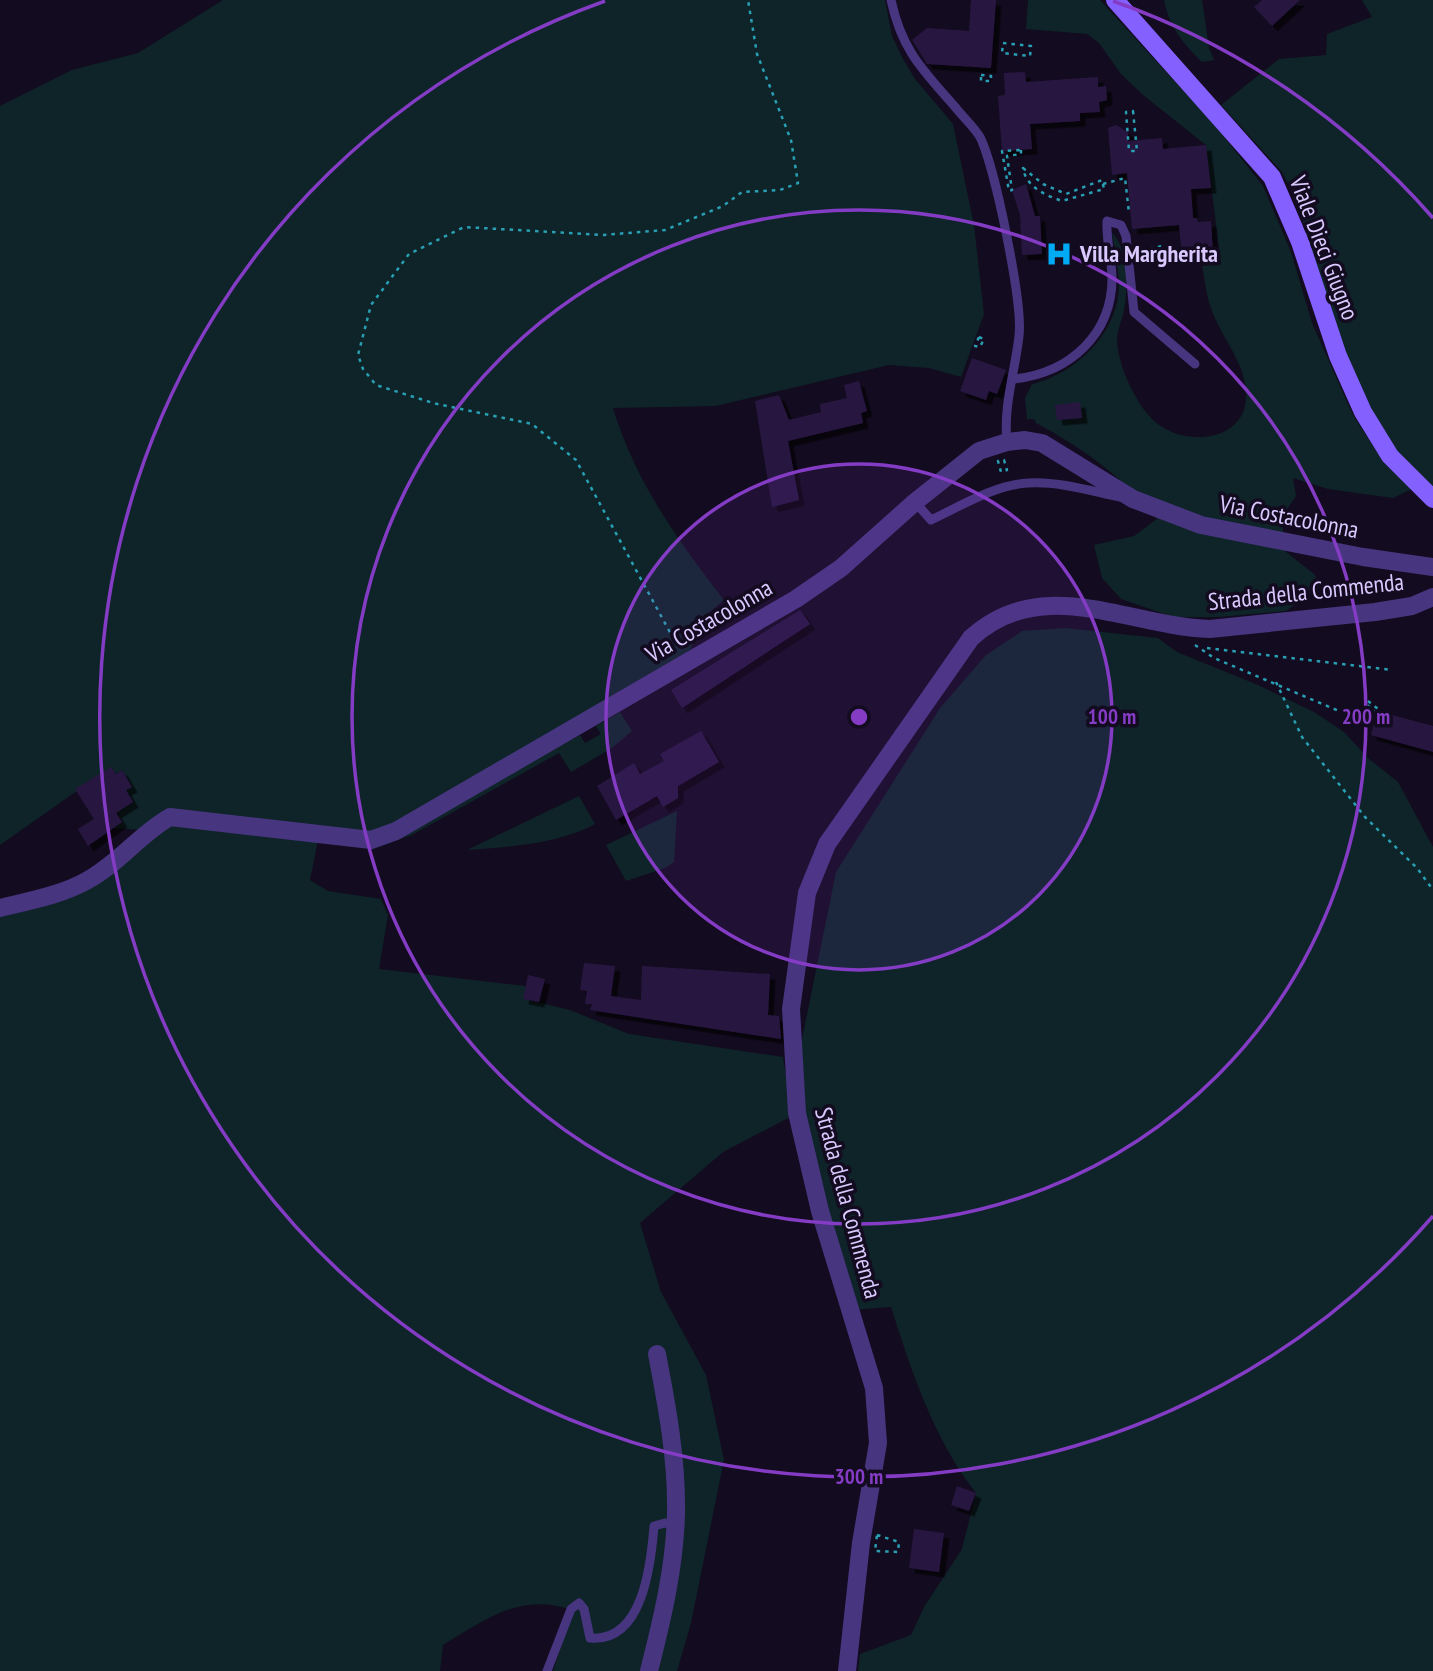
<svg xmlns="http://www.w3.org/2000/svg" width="1433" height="1671" font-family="'PT Sans Narrow',sans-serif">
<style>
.green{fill:#0e2429}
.building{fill:#281740;filter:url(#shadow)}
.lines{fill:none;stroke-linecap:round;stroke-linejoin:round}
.path{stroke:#299fb3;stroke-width:2.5;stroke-dasharray:3.5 5;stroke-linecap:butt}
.service{stroke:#47357f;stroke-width:9}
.minor{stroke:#47357f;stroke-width:18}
.secondary{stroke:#8460ff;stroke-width:18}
.ring{fill:none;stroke:#843cc5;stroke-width:3.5}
.labels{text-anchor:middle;stroke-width:7;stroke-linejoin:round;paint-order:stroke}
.street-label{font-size:24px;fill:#dac9ff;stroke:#130b1f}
.poi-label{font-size:24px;font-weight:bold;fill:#dac9ff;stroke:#130b1f;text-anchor:start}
.centre{fill:#843cc5;stroke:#130b1f;stroke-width:3.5}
.ring-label{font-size:21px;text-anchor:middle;font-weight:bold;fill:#843cc5;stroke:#130b1f;stroke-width:7;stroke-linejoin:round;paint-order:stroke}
</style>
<defs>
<filter id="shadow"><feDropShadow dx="5.5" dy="5.5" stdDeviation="0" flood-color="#0009"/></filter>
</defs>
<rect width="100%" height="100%" fill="#130b1f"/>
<g class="green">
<path d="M223,0h662l7,36 10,21 13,22 38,45 21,101 10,89 -23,63 -32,-9 -40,-3 -173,41 -103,2c23,75 64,131 111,192l-26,22 -7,27 -11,8 -284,174 -77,4 -9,45 18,11 53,8 7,16 -9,54 147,17 -2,13 46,11 59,24 154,23 9,59 -69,36 -83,71 21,69 45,83 18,85 -33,163 -14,48h-124l20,-61c-53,-18 -86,9 -130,35l-3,26h-440v-757l51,-13 92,-71 -31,-2 10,-7 -6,-8 17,-11 -7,-12 6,-4 -10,-16 -6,4 -5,-7 -111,78v-739l72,-36 66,-17z"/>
<path d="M1028,0h72l114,124 49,62 28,66 21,71 41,92 31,48 28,26 -19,9 -65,-9 -35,-11 3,18 -14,21 3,34 29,23 7,12 -35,25 -68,6h-45l-52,-18 -19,-21 -8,-33 40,-9 23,-17c-34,-42 -74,-71 -121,-96l-2,-4h-7l-2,-21 7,-14c43,-10 85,-50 87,-96 0,-18 -4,-37 -7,-55 17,16 16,55 12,77 -2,10 -7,20 -7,31 1,24 18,60 34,77 29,31 99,26 95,-27 -3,-33 -25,-53 -35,-83 -5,-13 -6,-28 -9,-42l19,-2 -15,-119 -63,-50 -22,-21 -22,-31 -12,-9 -61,-5z"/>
<path d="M1164,0h38l7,48 5,12 -12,2c-19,-19 -33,-35 -38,-62z"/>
<polygon points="1362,0 1433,0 1433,491 1386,439 1354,376 1331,318 1297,201 1282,172 1221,105 1279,59 1326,55 1327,34 1372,17"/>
<path d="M1066,628l92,10 19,14 81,33 56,27 30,20 25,27 29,23 35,65v824h-575l2,-17 51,-19 13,-28 38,-58 14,-56c-42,-53 -65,-123 -85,-186l-40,3 -54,-197 4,-69 35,-172 104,-164 46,-53 36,-24z"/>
<polygon points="620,712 632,731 612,748 571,772 559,753 412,835 365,852 580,735 585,743 601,734 596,726"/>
<path d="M579,796l16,28c-36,20 -87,23 -128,26z"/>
<polygon points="677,811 674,862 665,868 626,881 606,845"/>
</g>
<g class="building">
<polygon points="971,0 996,0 991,68 927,64 912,40 927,28 969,31"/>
<polygon points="1262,0 1300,0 1272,26 1254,7"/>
<polygon points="1025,72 1026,82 1098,77 1098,87 1106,86 1107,100 1099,102 1100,112 1080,113 1080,121 1030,124 1032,149 1002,151 998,96 1005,95 1004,73"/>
<polygon points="1116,125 1128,132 1128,141 1162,138 1163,149 1206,145 1211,188 1191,189 1193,218 1197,218 1198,222 1211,221 1213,254 1182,257 1179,225 1132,229 1127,173 1112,175 1108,128"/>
<polygon points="1026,184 1035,216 1040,216 1042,254 1022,255 1020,215 1012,190"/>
<polygon points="972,358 1006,370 997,394 989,391 986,400 960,391"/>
<polygon points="859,381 867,411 861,413 863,423 788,441 799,500 772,507 755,401 779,395 789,420 821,412 820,404 847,398 844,385"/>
<polygon points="1080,402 1082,418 1057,420 1055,405"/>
<polygon points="800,610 810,624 682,708 671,690"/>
<polygon points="1377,711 1433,726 1433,752 1371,735"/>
<polygon points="701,731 719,762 678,786 678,798 663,807 657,796 616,820 597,786 634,763 640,774 664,761 660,754"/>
<polygon points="111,767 116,774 122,770 132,787 126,790 133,802 116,813 122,822 88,846 78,829 94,819 75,789"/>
<polygon points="584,963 615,966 611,996 641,1000 642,966 770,974 768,1015 779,1016 781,1039 590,1010 592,1004 585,1004 587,991 580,990"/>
<polygon points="528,975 545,979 539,1002 523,999"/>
<polygon points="957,1486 976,1493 969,1511 951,1505"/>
<polygon points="914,1529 944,1533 939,1572 909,1568"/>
</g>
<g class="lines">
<g class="path">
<polygon points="1003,43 1031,46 1030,56 1002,53"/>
<polygon points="981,75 991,76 991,81 981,81"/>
<polygon points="1133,111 1137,151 1129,151 1126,112"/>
<polygon points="1021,150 1021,154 1007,156 1012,190 1009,191 1002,151"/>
<path d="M1023,168l20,16 23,10 36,-14 2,9 -42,12c-17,-6 -36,-14 -39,-33z"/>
<polyline points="1103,184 1125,178 1129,213"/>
<polyline points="1141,250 1174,244"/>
<polygon points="979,337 984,339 980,347 975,346"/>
<polygon points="1004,460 1007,470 1001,472 998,461"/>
<polyline points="1195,645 1214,658 1346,714"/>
<polyline points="678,647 576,460 532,424 433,403 376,385 363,369 358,355 371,305 409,254 464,227 603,235 665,230 723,206 742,192 780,190 798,183 791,140 757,54 748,0"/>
<polyline points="1207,648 1392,670"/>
<polyline points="1276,682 1302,737 1365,817 1417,868 1433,890"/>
<polygon points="1368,701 1383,713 1377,713 1367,705"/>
<polygon points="877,1535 899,1542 898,1552 875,1551"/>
</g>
<g class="service">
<path d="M891,0c11,51 32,70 65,108 7,9 18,19 24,29 15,30 43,166 39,199 -4,36 -16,70 -12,106"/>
<path d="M1014,379c55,-6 99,-44 98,-103 -1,-19 -6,-37 -5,-55l14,4 5,11 8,76 61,52"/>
<path d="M915,502l16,18c30,-14 63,-35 97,-37 30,-2 63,8 92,14"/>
<path d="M547,1671l24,-62 8,-6 5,6 6,29c53,5 61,-74 64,-112l11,-3 10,3"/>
</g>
<g class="minor">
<path d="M0,908c29,-7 62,-13 88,-28 31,-17 52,-46 82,-63l201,23 25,-9 400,-232 45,-31 74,-66 64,-51 28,-9 18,-2 17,3 91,56 68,26 162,32 70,10"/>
<path d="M649,1671c13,-51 26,-105 27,-158 1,-53 -9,-107 -19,-159"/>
<path d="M847,1671l14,-128 17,-100 -4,-55 -54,-177 -23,-98 -6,-104 16,-116 20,-49 144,-206c71,-65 156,-12 239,-9l165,-17 37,-6 21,-9"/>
</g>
<polyline class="secondary" points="1115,0 1272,177 1300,242 1338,356 1363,412 1390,456 1433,499"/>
</g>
<circle cx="859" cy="717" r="253" fill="#843cc5" fill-opacity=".12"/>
<g class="ring">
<circle cx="859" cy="717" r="253"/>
<circle cx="859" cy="717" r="507"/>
<path d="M1433 1216A760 760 0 1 1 605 1M1113 1A760 760 0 0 1 1433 218"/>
</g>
<defs>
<g id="hospital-bare" transform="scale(2.1)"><path d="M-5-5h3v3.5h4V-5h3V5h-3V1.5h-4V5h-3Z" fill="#00aaf4" stroke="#130b1f" stroke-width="2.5" paint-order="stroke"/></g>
</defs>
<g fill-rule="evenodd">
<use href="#hospital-bare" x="1059" y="254"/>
</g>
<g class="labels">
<g class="street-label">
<text transform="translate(1324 248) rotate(69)" y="8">Viale Dieci Giugno</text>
<text transform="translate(1289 517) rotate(11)" y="8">Via Costacolonna</text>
<text transform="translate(1306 592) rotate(-6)" y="8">Strada della Commenda</text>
<text transform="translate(709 621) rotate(-30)" y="8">Via Costacolonna</text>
<text transform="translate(848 1203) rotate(75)" y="8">Strada della Commenda</text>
</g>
<g class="poi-label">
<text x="1080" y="262">Villa Margherita</text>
</g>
</g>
<circle cx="859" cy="717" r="10" class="centre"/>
<g class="ring-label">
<text x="1112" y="724">100 m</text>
<text x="1366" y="724">200 m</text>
<text x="859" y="1484">300 m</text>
</g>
</svg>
